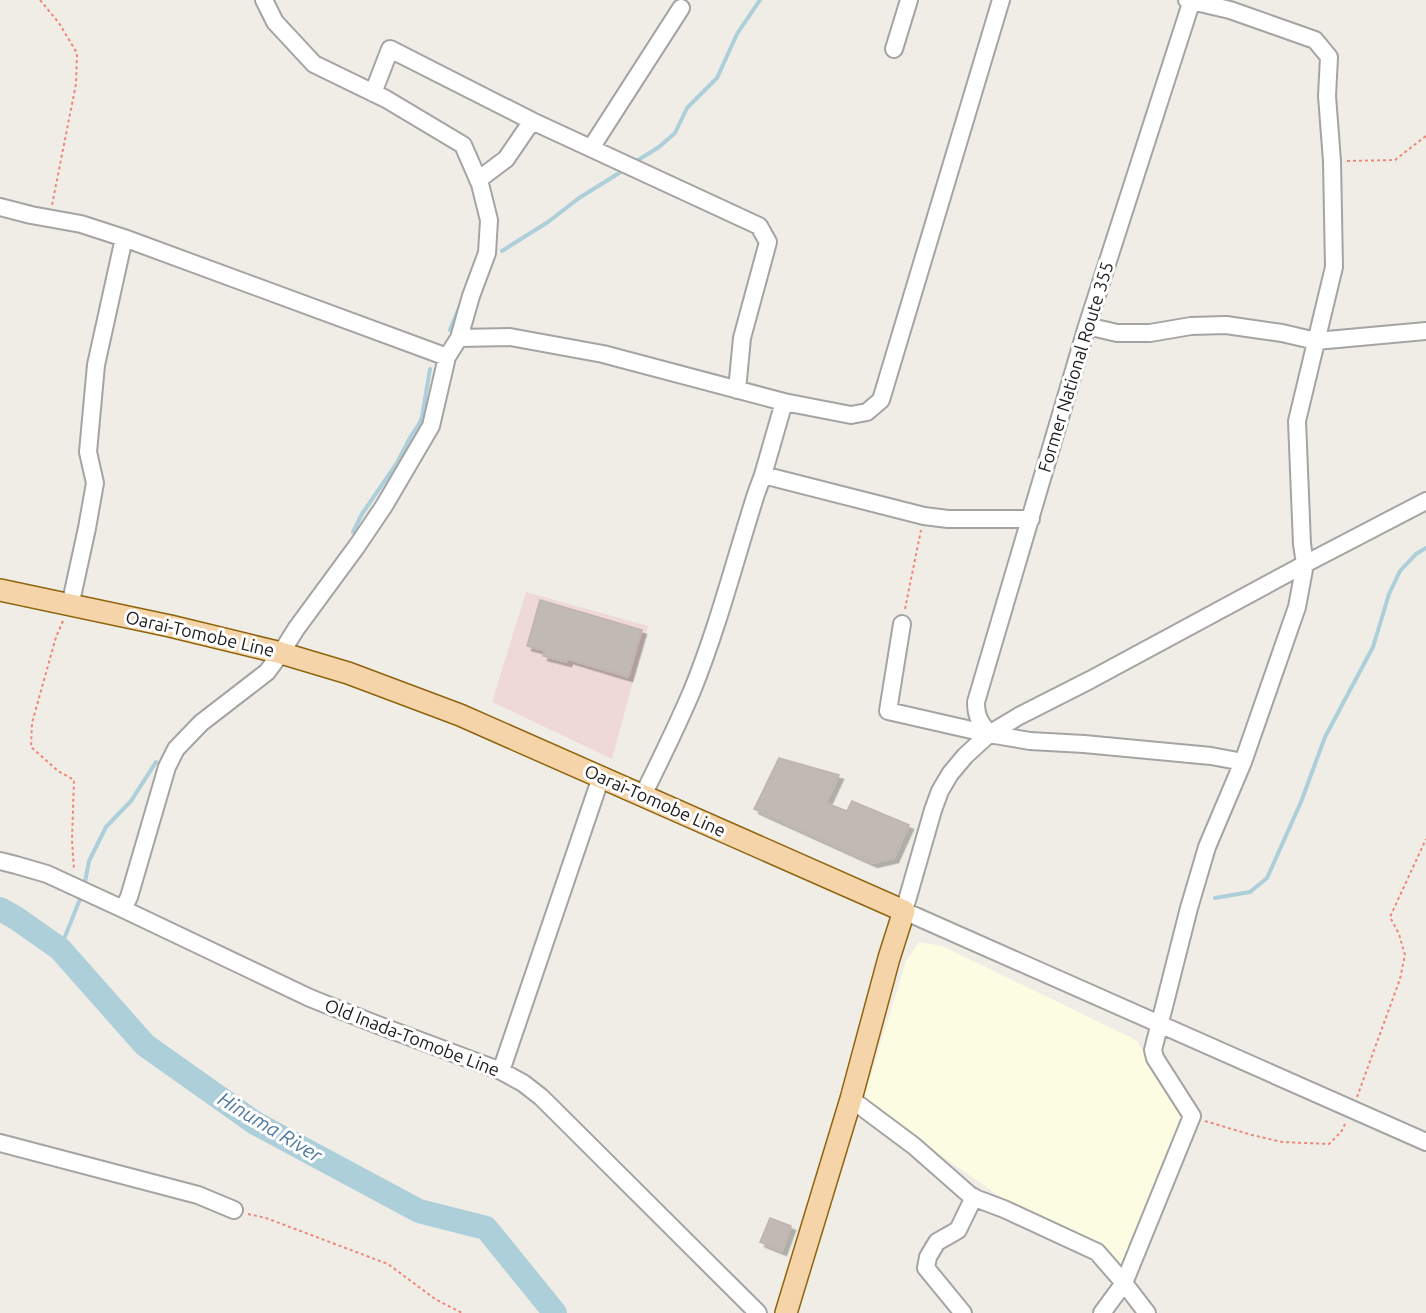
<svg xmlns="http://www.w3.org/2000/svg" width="1426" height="1313" font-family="Ubuntu,sans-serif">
	<defs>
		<filter id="shadow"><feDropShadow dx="4.5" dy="4.5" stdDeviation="0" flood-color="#0004"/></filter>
	</defs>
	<rect width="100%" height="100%" fill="#f0ede7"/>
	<path fill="#efd9d8" d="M526,592L648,626L612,759L492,702Z"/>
	<path fill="#fcfce3" d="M919,942L942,946L1136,1040L1189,1124L1124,1283L863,1101L906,961Z"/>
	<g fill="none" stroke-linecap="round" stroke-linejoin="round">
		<path stroke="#accfd9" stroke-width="4" d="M635,162L659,147L675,133L687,108L717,78L737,34L760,0
			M502,251L548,222L579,198L624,170
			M450,330L461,303
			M353,532L362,514L397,463L411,436L418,426L422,417L430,369
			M84,887L89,861L106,827L131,801L156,762
			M1215,898L1250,892L1267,878L1301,802L1325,737L1373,647L1389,594L1400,571L1416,554L1426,548
			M60,949L82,894"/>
		<path stroke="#accfd9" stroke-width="24" d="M0,909L16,918L60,949L145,1045L255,1123L419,1211L486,1228L555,1313"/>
	</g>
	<path fill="#c0b9b4" stroke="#c0b4ab" stroke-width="1.5" filter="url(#shadow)" d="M540,600L642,630L628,677L568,659L567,662L543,656L545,651L527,646Z
		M779,758L839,775L826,803L847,811L852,801L909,825L894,858L873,863L754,809Z
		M770,1218L791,1226L782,1251L760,1242Z"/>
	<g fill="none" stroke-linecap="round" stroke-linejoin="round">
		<defs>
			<path id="minor" d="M264,0L275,22L314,64L386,99L463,145L480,184L489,220L487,253L471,296L459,338
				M894,49L909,0
				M373,93L390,49L532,121
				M591,148L681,8
				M478,180L506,159L532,121L759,226L768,242L742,338L737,390
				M0,207L31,215L81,224L124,238L447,357L431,426L384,506L357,546L296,629L281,653L267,672L201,723L176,749L167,767L129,897L123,909
				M1087,326L1117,333H1150L1191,326L1226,325L1282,333L1316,341L1426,331
				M447,357L459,338L510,337L603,354L784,402L851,415L867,412L881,400L1001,0
				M763,475L924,516L948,519H1031
				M1426,501L1305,564L1090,680L1019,716L989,734L965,756L950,774L940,791L933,810L904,911L1426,1142
				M70,606L87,528L95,483L88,452L96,365L124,238
				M902,624L888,711L989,734L1030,741L1084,744L1211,756L1243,762
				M989,734C980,722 976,717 976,702L1087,326L1192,0
				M643,795C660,761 677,726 692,691C718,627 735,560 756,494L763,475L784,402
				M0,861L16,865L47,874L123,909L310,998L378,1025L501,1071L523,1083L541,1097L758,1313
				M501,1071L601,777
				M851,1099L914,1146L972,1197L1004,1209L1097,1252L1124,1283L1147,1313
				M0,1143L198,1195L234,1210
				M963,1313L926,1268L928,1257L937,1242L958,1230L974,1197
				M1102,1313L1124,1283L1192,1116L1155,1058L1153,1050L1189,908L1207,847L1243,762L1297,607L1305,564L1302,544L1297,421L1334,267L1332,161L1327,96L1329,57L1315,40L1230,10L1187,0"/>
			<path id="major" d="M0,590L170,626L281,653L348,673L460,715L904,911L889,958L851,1099L786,1313"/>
		</defs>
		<use href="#minor" stroke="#a4a4a4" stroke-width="20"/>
		<use href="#major" stroke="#8e640d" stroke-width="24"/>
		<path stroke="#ee877a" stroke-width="2" stroke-dasharray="3 3" stroke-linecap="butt" d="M40,0L59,23L77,53L76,84L52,205
			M1347,161L1395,160L1426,136
			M905,609L921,530
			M63,621L56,637L32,723L31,747L58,771L74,780L72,840L74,870
			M1357,1097L1400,979L1405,955L1399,934L1390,917L1426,839
			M1205,1121L1252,1135L1282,1142L1329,1144L1341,1132L1345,1124
			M248,1214L266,1218L388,1264L435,1299L462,1313"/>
		<use href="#minor" stroke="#fff" stroke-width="16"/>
		<use href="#major" stroke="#f4d4a8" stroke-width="21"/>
	</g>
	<g text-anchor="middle" stroke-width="6" stroke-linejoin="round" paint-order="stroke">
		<g font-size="18" fill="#202020" stroke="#fff">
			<text transform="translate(1076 367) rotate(-73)" y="6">Former National Route 355</text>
			<text transform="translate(200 634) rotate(13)" y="6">Oarai-Tomobe Line</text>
			<text transform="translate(655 801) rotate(24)" y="6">Oarai-Tomobe Line</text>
			<text transform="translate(412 1038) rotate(21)" y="6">Old Inada-Tomobe Line</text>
		</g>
		<g font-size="20" font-style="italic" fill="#5178a0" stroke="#fff">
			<text transform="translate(270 1127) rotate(31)" y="7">Hinuma River</text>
		</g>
	</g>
</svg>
